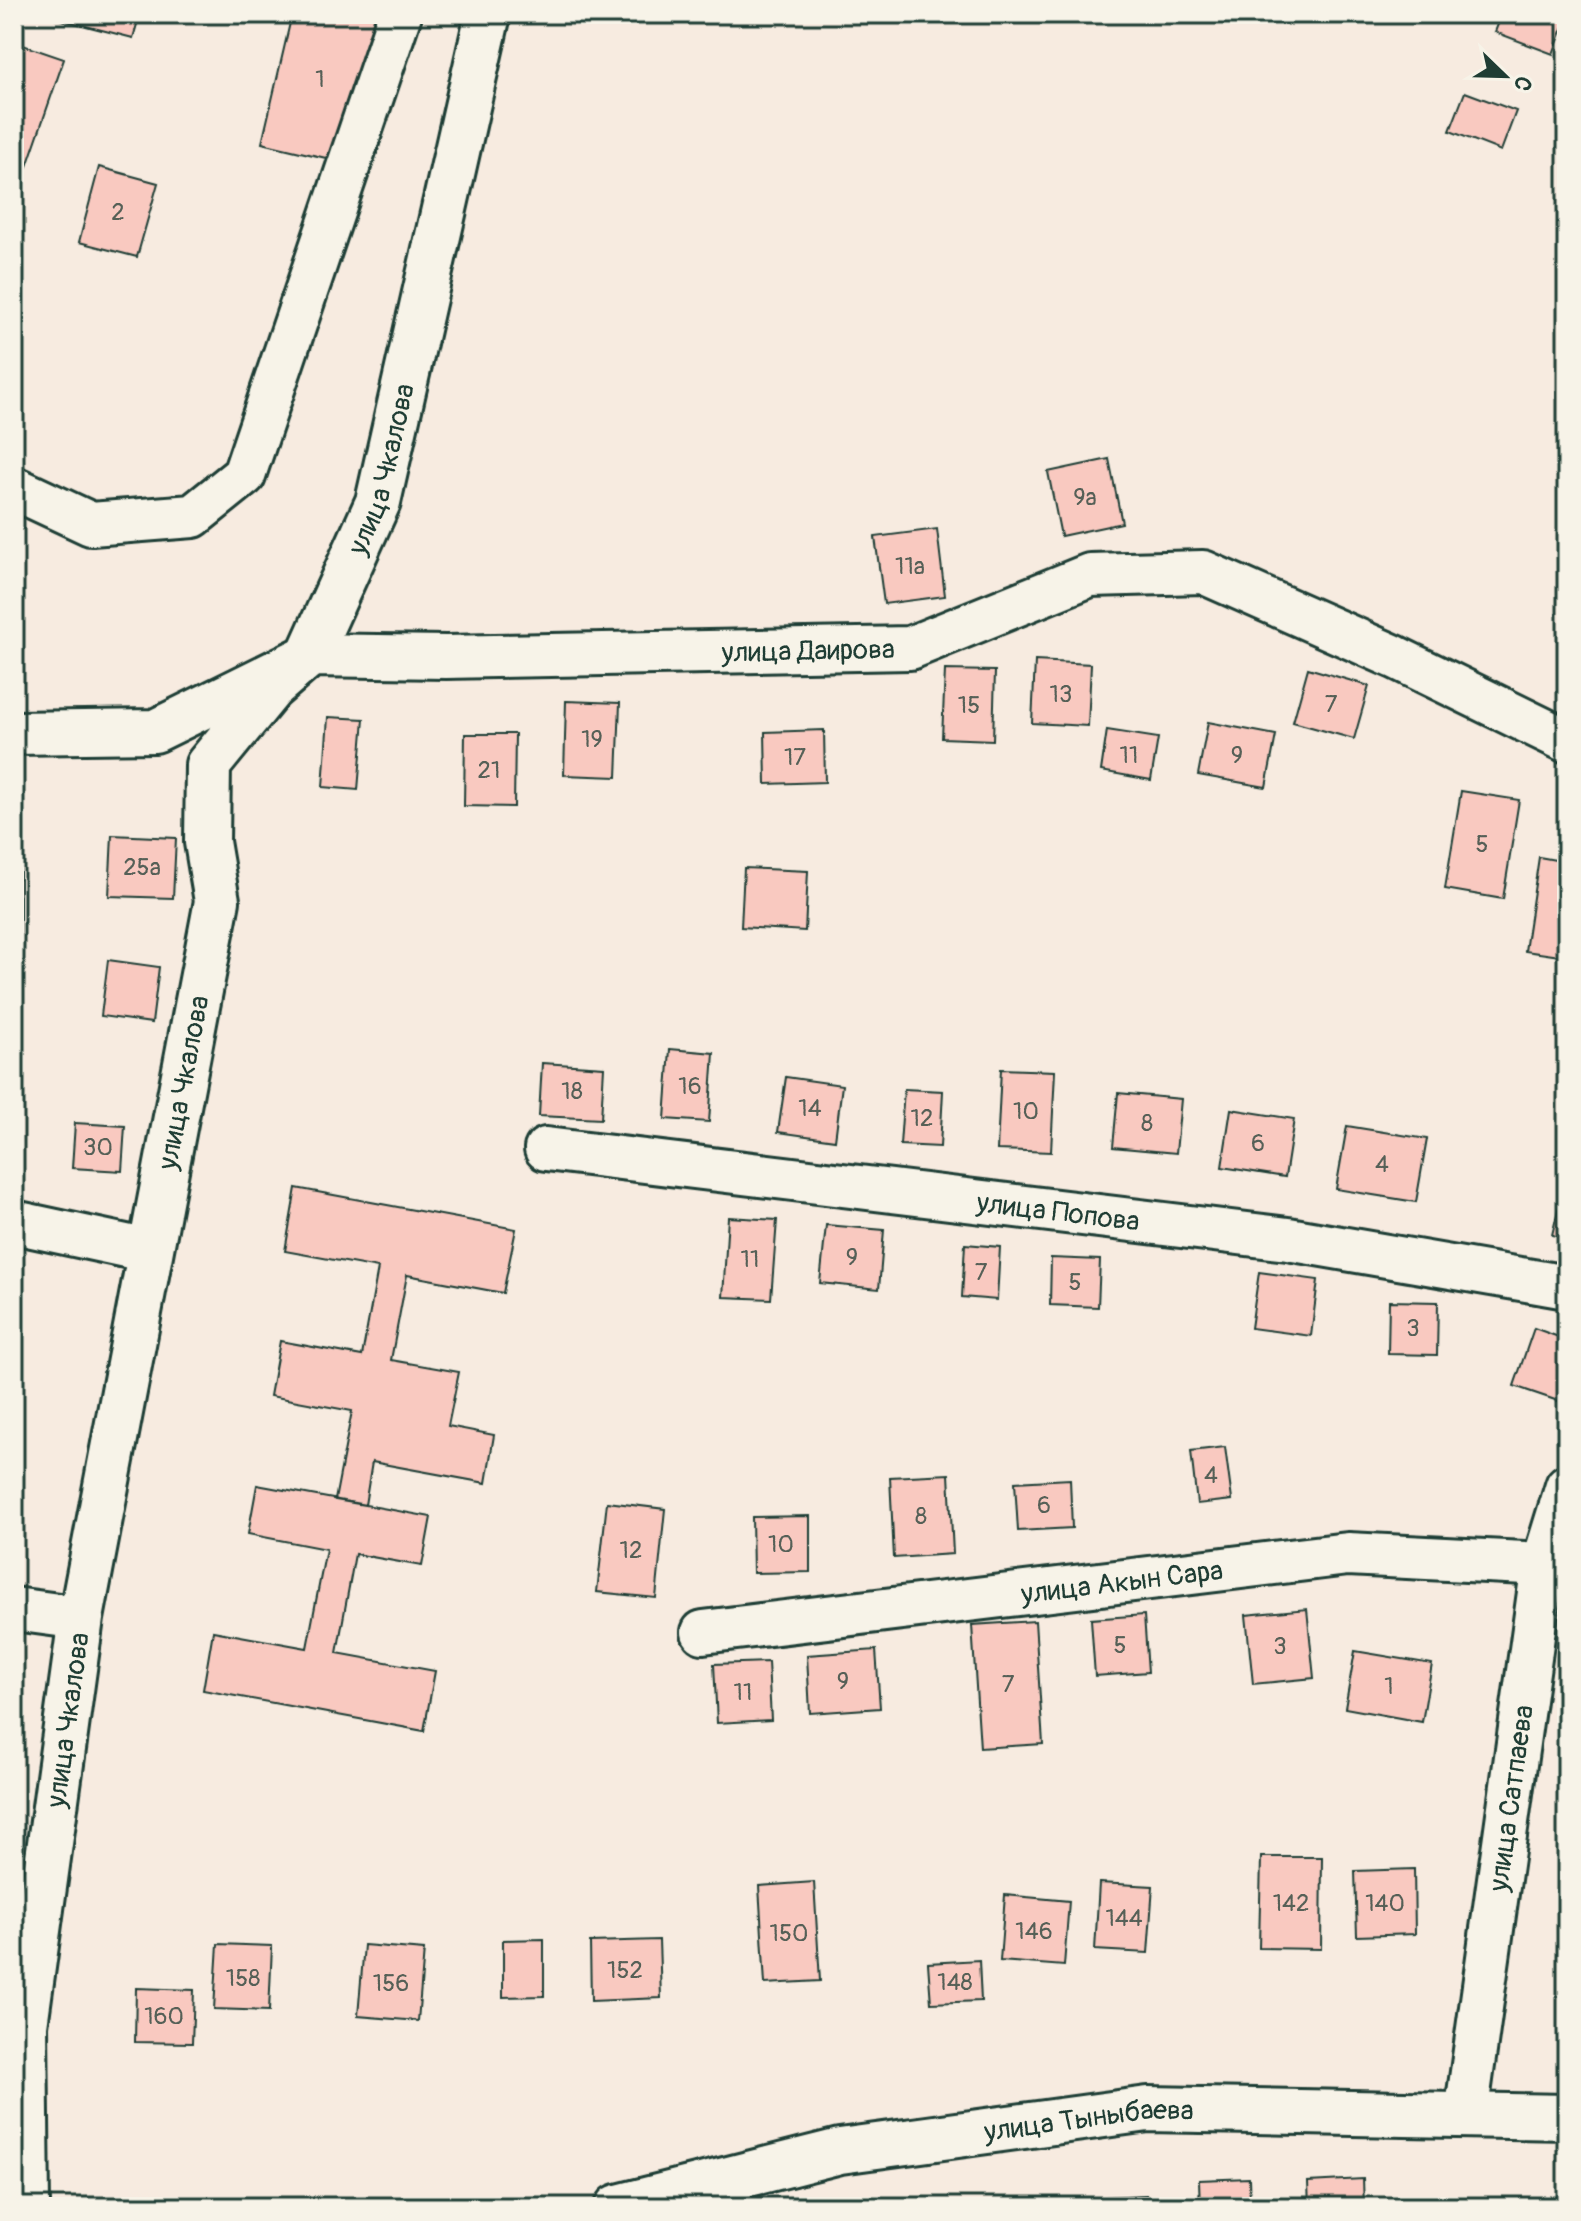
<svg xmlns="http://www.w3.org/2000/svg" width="1581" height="2221" font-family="Pangolin,sans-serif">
	<rect width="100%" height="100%" fill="#f7ebe0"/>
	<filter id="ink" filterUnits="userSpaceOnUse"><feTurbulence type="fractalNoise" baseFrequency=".0125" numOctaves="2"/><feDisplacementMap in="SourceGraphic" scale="16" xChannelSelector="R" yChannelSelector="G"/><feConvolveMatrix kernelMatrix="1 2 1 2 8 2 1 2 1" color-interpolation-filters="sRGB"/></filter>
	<g filter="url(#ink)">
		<path fill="#f9c9c0" stroke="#1f3d34" stroke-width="2" d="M39,14H140L133,38Z
			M292,14H378L343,162L262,143Z
			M1502,14H1567V18L1553,54L1495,32Z
			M14,42L64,59L14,204Z
			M1465,92L1516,111L1501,151L1450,131Z
			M99,167L158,183L137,257L79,242Z
			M1109,459L1122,523L1061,536L1048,472Z
			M937,529L945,596L884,604L875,537Z
			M1035,661L1091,664L1088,726L1032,723Z
			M1308,668L1369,686L1354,739L1293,722Z
			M945,670L995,671L993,740L942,738Z
			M566,701L620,703L617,777L564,775Z
			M328,717L364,719L358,790L323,787Z
			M1208,722L1276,735L1266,787L1198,775Z
			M824,730L825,782L766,784L765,732Z
			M1107,730L1158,738L1151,780L1101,771Z
			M465,734H515L514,807L464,806Z
			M1461,791L1519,800L1503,899L1445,889Z
			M112,835L176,838L173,898L109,896Z
			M1539,857L1567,862V957L1525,951Z
			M744,868L808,871L805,931L741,927Z
			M14,869H20V933H14Z
			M108,960L159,967L152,1023L101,1016Z
			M670,1049L714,1053L709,1122L665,1119Z
			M542,1063L604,1067L601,1119L539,1116Z
			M1001,1069L1055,1071L1051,1152L997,1150Z
			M786,1077L842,1085L835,1140L778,1132Z
			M904,1089L943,1091L940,1147L900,1145Z
			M1118,1093L1181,1099L1176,1153L1113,1147Z
			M1231,1109L1294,1119L1285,1177L1222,1167Z
			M75,1123L125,1126L122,1171L72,1168Z
			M1347,1126L1427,1139L1416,1202L1336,1189Z
			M1564,1185H1567V1239L1552,1235Z
			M296,1188L516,1229L503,1293L407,1275L391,1360L459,1372L448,1426L494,1435L486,1483L372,1462L365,1505L335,1500L352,1411L270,1396L280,1341L362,1356L378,1268L285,1251Z
			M728,1217L777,1220L771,1299L723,1297Z
			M826,1225L884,1230L879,1289L820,1283Z
			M965,1244L1000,1247L997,1300L962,1297Z
			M1051,1258L1100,1260L1098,1307L1050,1305Z
			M1259,1272L1318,1280L1311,1336L1251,1328Z
			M1389,1301L1438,1302L1437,1355L1388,1354Z
			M1534,1328L1567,1340V1404L1514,1386Z
			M1225,1447L1232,1500L1197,1504L1191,1451Z
			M949,1474L953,1554L894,1558L890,1477Z
			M1070,1479L1072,1528L1018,1531L1015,1482Z
			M257,1485L431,1517L422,1566L355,1554L337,1653L435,1671L424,1731L203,1690L213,1631L307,1648L326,1549L248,1534Z
			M607,1502L665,1509L656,1598L597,1592Z
			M810,1516V1572L753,1573L752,1517Z
			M1307,1609L1314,1678L1253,1684L1246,1615Z
			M1144,1615L1148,1672L1095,1676L1091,1619Z
			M1035,1621L1043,1744L980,1748L972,1625Z
			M876,1650L880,1708L810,1713L807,1655Z
			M1355,1651L1432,1664L1422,1722L1345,1708Z
			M768,1662L771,1720L717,1723L714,1664Z
			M1261,1857H1322L1321,1949L1259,1948Z
			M1414,1869L1415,1934L1357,1936L1355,1871Z
			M814,1882L820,1981L765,1984L759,1886Z
			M1099,1883L1153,1886L1148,1953L1095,1950Z
			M1005,1895L1069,1901L1064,1966L1000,1961Z
			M544,1939V1996L503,1997V1940Z
			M659,1940L661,1998L591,2001L590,1942Z
			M218,1944L272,1946L269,2011L214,2009Z
			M364,1945L424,1950L418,2021L358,2016Z
			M979,1960L981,2001L931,2003L928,1963Z
			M136,1988L194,1990L192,2043L135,2042Z
			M1249,2178L1250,2207H1200L1199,2180Z
			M1363,2179L1364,2207H1309L1308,2182Z
			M1146,2195V2207H1105V2197Z
			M1549,2201H1567V2207H1549Z"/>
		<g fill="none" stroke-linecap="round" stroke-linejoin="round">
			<defs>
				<g id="street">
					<path d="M14,488L91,524L193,516L244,475L400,14"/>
					<path id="s1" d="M14,733L155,731L309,655L446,657L910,648L1090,575L1203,572L1395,657L1567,741"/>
					<path id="s2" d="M546,1149L1288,1239L1567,1287"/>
					<path d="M14,1222L149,1251"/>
					<path d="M14,1609L81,1618"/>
					<path id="s3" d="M703,1632L1348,1554L1543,1564"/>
					<path id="s4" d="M1466,2115L1543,1564L1567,1486"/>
				</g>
				<g id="secondary">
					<path id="s5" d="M27,2207L25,2025L81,1618L217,901L207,842L208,765L271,688L309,655L378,502L488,14"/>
					<path id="s6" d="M618,2207L840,2151L1148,2109L1567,2117"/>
				</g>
			</defs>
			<use href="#street" stroke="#1f3d34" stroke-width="48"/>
			<use href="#secondary" stroke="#1f3d34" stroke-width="50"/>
			<use href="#street" stroke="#f7f3e8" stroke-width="42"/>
			<use href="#secondary" stroke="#f7f3e8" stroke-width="44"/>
		</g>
	</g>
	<g text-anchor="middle" stroke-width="6" stroke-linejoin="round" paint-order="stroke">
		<g font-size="24" fill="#566057">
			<text x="320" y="87">1</text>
			<text x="118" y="220">2</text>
			<text x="1085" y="505">9а</text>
			<text x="910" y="574">11а</text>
			<text x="1061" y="702">13</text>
			<text x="1331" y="712">7</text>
			<text x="969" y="713">15</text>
			<text x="592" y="747">19</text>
			<text x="1129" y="763">11</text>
			<text x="1237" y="763">9</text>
			<text x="795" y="765">17</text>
			<text x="489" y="778">21</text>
			<text x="1482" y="852">5</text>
			<text x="142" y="875">25а</text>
			<text x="690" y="1094">16</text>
			<text x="572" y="1099">18</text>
			<text x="810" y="1116">14</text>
			<text x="1026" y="1119">10</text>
			<text x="922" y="1126">12</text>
			<text x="1147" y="1131">8</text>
			<text x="1258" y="1151">6</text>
			<text x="98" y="1155">30</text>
			<text x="1382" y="1172">4</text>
			<text x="852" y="1265">9</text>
			<text x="750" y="1267">11</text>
			<text x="981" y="1280">7</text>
			<text x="1075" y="1290">5</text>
			<text x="1413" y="1336">3</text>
			<text x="1211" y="1483">4</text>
			<text x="1044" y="1513">6</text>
			<text x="921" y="1524">8</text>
			<text x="781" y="1552">10</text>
			<text x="631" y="1558">12</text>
			<text x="1120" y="1653">5</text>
			<text x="1280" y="1654">3</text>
			<text x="843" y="1689">9</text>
			<text x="1008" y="1692">7</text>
			<text x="1389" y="1694">1</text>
			<text x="743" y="1700">11</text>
			<text x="1291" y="1911">142</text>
			<text x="1385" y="1911">140</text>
			<text x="1124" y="1926">144</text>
			<text x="1034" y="1939">146</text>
			<text x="789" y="1941">150</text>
			<text x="625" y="1978">152</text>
			<text x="243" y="1986">158</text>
			<text x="955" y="1990">148</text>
			<text x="391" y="1991">156</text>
			<text x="164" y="2024">160</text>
		</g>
		<g font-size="28" fill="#1f3d34" stroke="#f7f3e8">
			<text dy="10" stroke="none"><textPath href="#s5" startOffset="1810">улица Чкалова</textPath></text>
			<text dy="10" stroke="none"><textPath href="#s1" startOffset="812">улица Даирова</textPath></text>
			<text dy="10" stroke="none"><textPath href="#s5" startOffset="1138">улица Чкалова</textPath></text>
			<text dy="10" stroke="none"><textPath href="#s2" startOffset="516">улица Попова</textPath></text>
			<text dy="10" stroke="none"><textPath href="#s3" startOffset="422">улица Акын Сара</textPath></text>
			<text dy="10" stroke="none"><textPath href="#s5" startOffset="490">улица Чкалова</textPath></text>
			<text dy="10" stroke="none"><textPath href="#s4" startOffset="320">улица Сатпаева</textPath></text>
			<text dy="10" stroke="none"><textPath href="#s6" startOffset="480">улица Тыныбаева</textPath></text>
		</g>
	</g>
	<rect width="1581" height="2221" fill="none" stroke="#f7f3e8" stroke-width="48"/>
	<rect x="24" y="24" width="1533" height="2173" fill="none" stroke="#1f3d34" stroke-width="3" filter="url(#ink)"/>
	<g transform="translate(1505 76) rotate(113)" stroke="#f7f3e8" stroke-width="6" paint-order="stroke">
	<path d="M0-6L14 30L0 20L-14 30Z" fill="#1f3d34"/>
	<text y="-12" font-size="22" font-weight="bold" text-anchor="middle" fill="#1f3d34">С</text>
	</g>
</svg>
